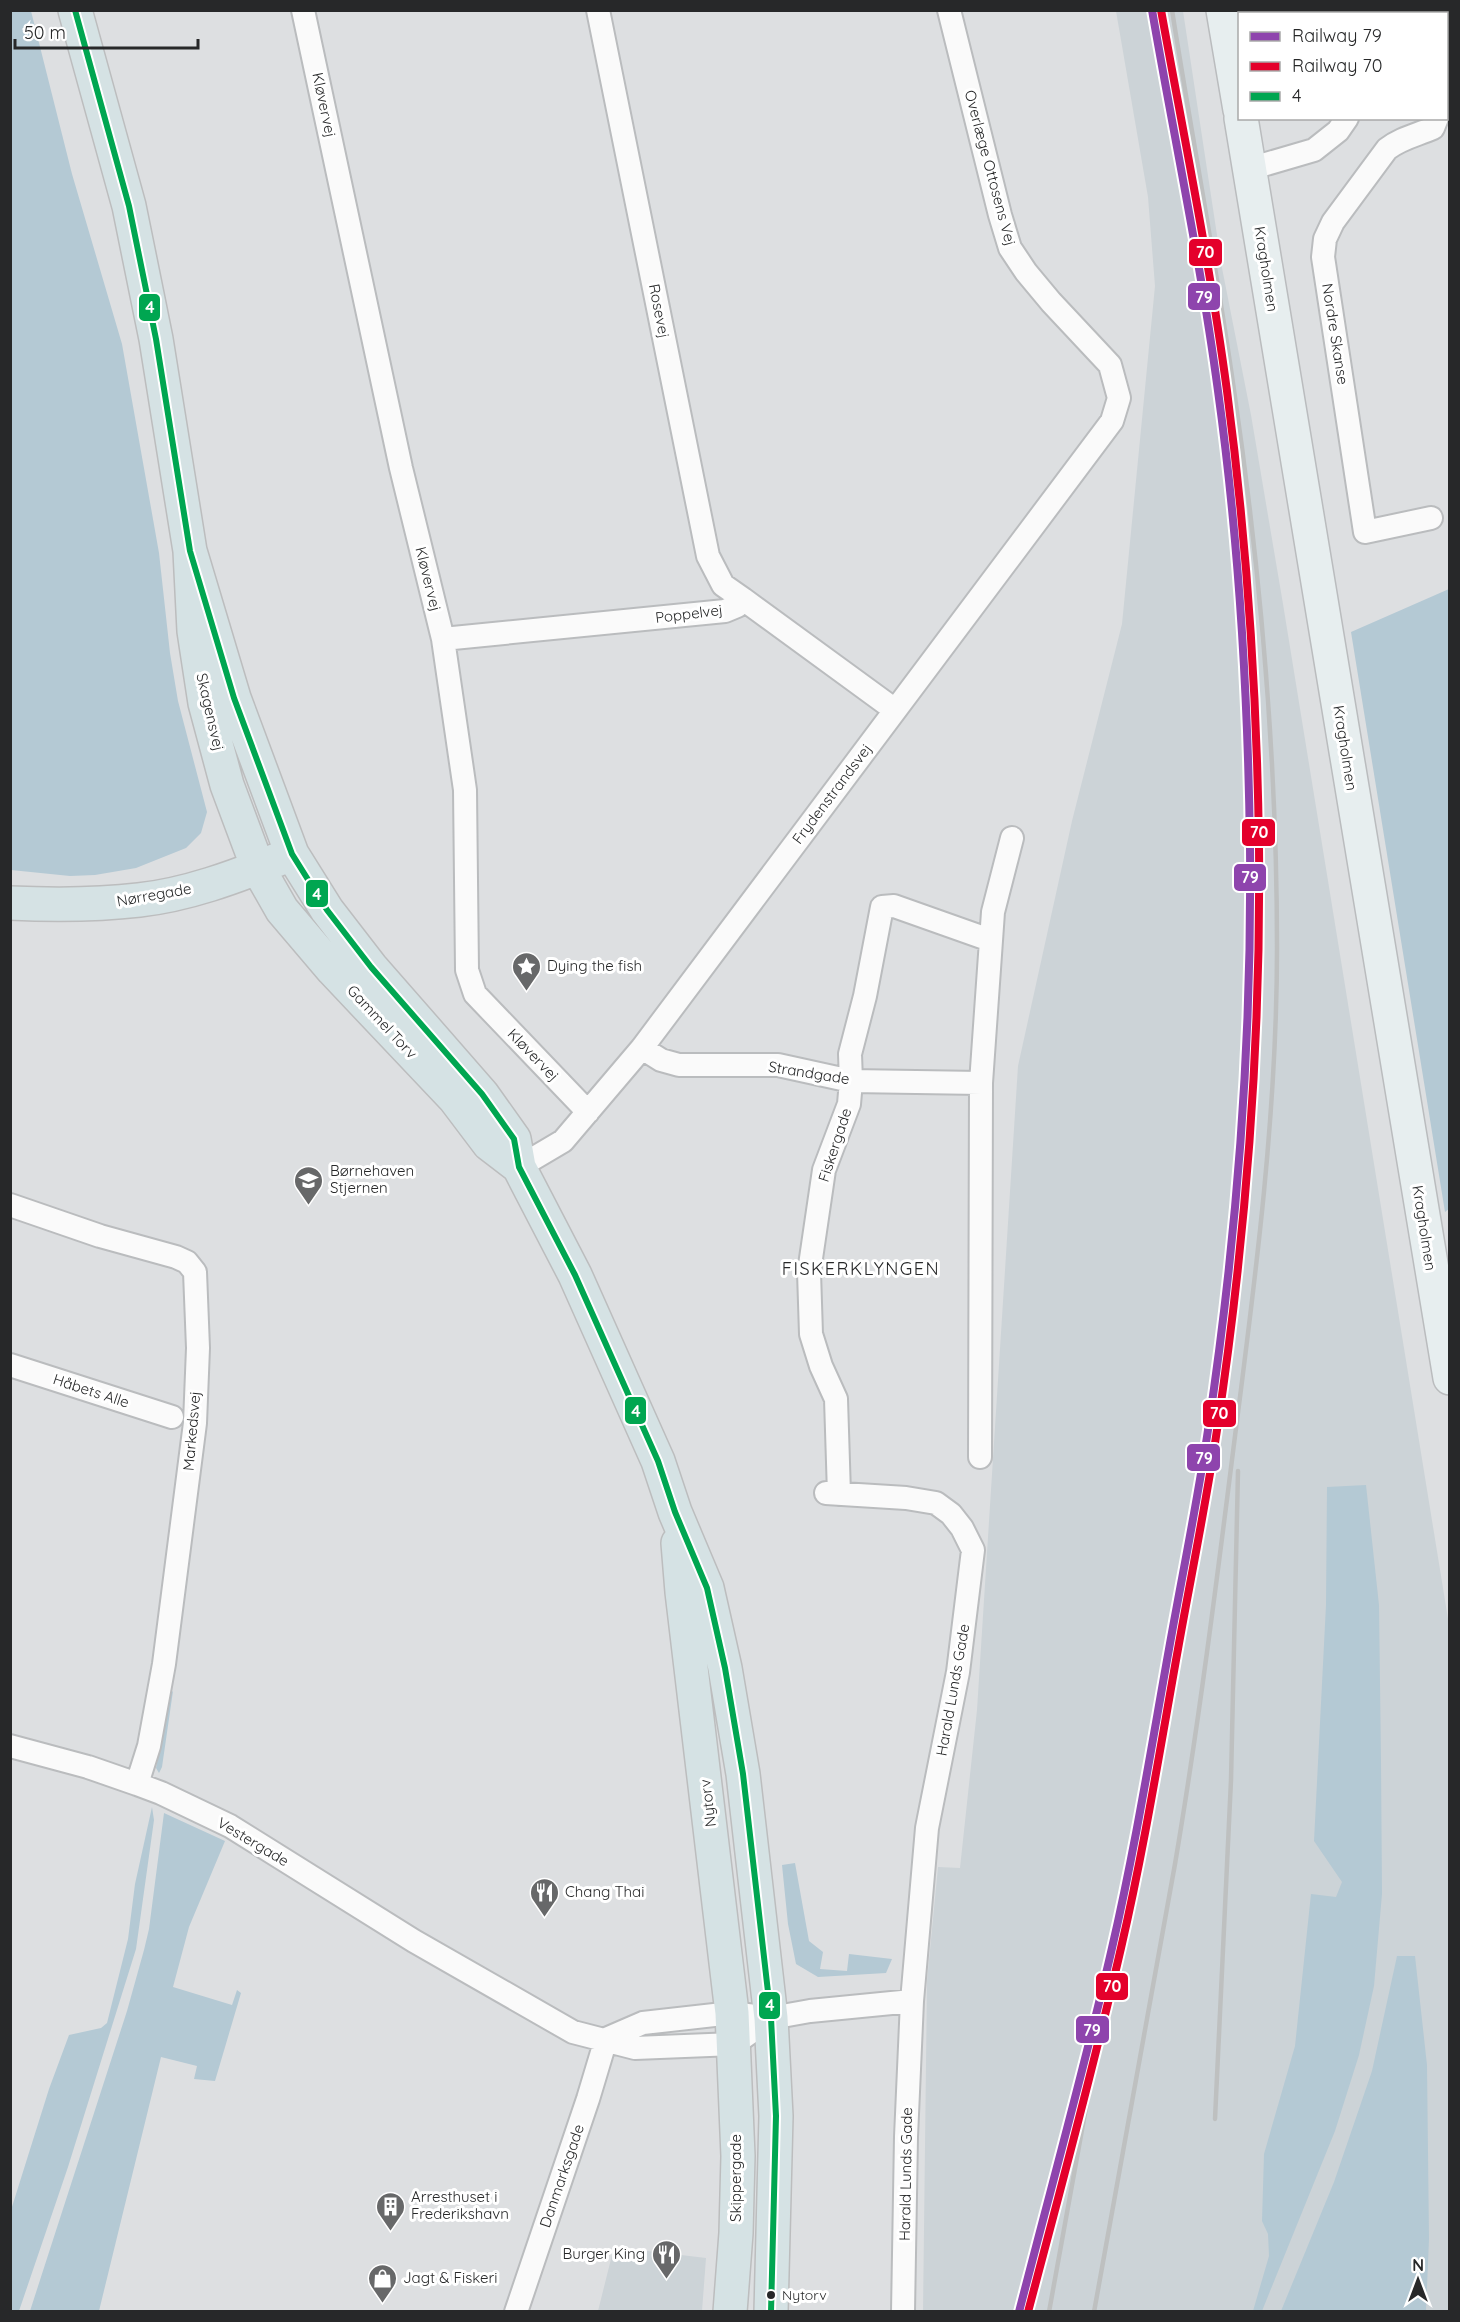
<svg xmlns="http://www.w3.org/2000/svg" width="1460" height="2322" font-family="Quicksand,sans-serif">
	<rect width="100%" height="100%" fill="#dddfe1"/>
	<path fill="#ccd3d7" d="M1116,11H1183L1222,268L1251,415L1283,604L1449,1625V2311L923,2312L927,1981L938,1867L960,1868L977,1710L1018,1066L1072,821L1122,624L1155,286L1148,197Z
		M614,2247L706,2258L702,2311H598Z"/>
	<path fill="#b4c9d4" d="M10,11H31L72,174L122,344L159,553L170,653L178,701L207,812L201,833L186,848L136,868L95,875L70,876L11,870Z
		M1445,11H1450L1448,94L1446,93V14L1443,13Z
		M1449,589L1450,1208L1445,1212L1351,632Z
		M1366,1485L1379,1605L1381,1761L1382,1894L1374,1986L1359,2055L1335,2131L1262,2311H1253L1269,2256L1268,2234L1262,2221L1264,2154L1295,2046L1311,1894L1336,1897L1342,1882L1314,1841L1326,1605L1327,1487Z
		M173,1691L162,1767L159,1773L156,1768L170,1694Z
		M152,1807L154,1820L136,1949L68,2167L19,2311H11V2210L49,2089L69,2035L101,2028L107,2023L128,1939L135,1884Z
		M164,1813L225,1841L189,1927L173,1987L232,2005L237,1990L241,1993L215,2081L194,2079L197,2066L161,2057L99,2311H30L127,2011L144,1950L149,1929Z
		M795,1863L809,1941L823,1952L820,1969L847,1971L849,1954L892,1959L886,1973L818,1977L796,1964L788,1924L782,1865Z
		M1397,1956H1415L1427,2065L1429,2239L1426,2311H1281L1334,2182L1372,2071Z"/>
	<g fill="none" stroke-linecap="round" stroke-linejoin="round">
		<defs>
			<path id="street" d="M303,10L401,468L443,639L465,790L467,970L475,994L588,1112
				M598,10L708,556L723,585L743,599
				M1427,14L1429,10
				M1249,169L1314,150L1338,131L1347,118
				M1431,518L1365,532L1323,257L1325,239L1333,222L1387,149C1401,138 1417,135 1433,128L1437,118
				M443,639L725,611L737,606L743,599L895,710
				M642,1048L661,1060L679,1065H778L851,1081L981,1083
				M519,1167L563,1141L642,1048L1112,421L1119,398L1110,365L1051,302L1026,272L1010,248L1000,215L949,10
				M10,1205L100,1236L176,1257L187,1262L195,1272L198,1348L195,1423L164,1664L149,1746L137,1784
				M10,1365L172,1417
				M980,1457L981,1083L993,912L1012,838
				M826,1493L906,1498L936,1503L951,1514L962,1528L973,1550L958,1672L927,1828L912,2001L906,2137L903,2312
				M839,1494L836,1399L821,1366L811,1334L809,1272L824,1170L849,1104L851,1081L850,1054L865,996L882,907L894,906L990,940
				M10,1746L88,1767L137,1784L161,1793L230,1826L414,1941L573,2032L635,2048L734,2044L771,2018
				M606,2039L643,2023L732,2013L771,2018L810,2011L912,2001
				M516,2312L588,2099L606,2039"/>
			<path id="secondary" d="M1223,10L1240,110
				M1241,118L1450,1378"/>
			<path id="primary" d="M75,10L129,206L156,339L190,551L194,631L205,703L227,785L258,868L282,910L333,970L455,1099L489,1144L519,1167
				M190,551L234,698L292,854L327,910L371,967L482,1094L514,1139L519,1167L575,1275L658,1461L675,1512L707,1588L725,1668L743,1774L771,2018L776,2116L771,2312
				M10,903C54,905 96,905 139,900C186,895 235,877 279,859
				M678,1543L682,1592L732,2013L738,2156L736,2233L730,2312"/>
		</defs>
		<use href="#street" stroke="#babcbe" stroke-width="26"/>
		<use href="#secondary" stroke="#babcbe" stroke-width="36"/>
		<use href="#primary" stroke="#bcbdbe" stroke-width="36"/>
		<use href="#street" stroke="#fafafa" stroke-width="22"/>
		<use href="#secondary" stroke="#e7eeef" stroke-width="33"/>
		<use href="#primary" stroke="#d5e2e4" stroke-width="33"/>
		<path stroke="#bec0c0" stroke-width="4.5" d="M1215,2119L1231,1780L1238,1471
			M1049,2312L1132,1854
			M1094,2312C1120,2162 1149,2013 1175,1864C1199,1722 1217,1579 1235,1436C1256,1274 1277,1112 1277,948C1277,762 1261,575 1234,390C1216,263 1192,137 1172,10"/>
		<defs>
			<path id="bus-1" d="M75,10L129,206L156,339L190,551L234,698L292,854L327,910L371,967L482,1094L514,1139L519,1167L575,1275L658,1461L675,1512L707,1588L725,1668L743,1774L771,2018L776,2116L771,2312"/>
		</defs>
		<use href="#bus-1" stroke="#fff" stroke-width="10"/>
		<use href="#bus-1" stroke="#00a651" stroke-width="6"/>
		<defs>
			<path id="rail-1" d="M1019,2312C1050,2191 1084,2070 1112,1948C1135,1849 1151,1749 1169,1649C1182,1576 1197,1504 1208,1430C1237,1237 1252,1042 1250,847C1248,695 1239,542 1218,391C1201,264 1174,137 1152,10"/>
			<path id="rail-2" d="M1028,2312C1060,2191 1093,2070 1121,1948C1144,1849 1160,1749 1178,1649C1191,1576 1206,1504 1217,1430C1246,1237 1261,1042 1259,847C1257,695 1247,542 1227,391C1210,264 1184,137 1161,10"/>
		</defs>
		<use href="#rail-1" stroke="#fff" stroke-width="12"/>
		<use href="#rail-2" stroke="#fff" stroke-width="12"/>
		<use href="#rail-1" stroke="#8e44ad" stroke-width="8"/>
		<use href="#rail-2" stroke="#e4002b" stroke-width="8"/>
	</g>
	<defs>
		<symbol id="sight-pin" viewBox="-11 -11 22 30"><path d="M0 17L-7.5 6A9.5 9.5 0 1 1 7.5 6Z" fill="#676869" stroke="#fff"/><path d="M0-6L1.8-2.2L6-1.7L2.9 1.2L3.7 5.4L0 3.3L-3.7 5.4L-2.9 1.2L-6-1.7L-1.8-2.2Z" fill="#fff"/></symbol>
		<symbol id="school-pin" viewBox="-11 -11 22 30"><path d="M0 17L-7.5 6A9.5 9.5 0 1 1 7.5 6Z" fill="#676869" stroke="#fff"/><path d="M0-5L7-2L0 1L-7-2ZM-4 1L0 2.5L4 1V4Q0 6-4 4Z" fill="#fff"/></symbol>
		<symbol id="restaurant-pin" viewBox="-11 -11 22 30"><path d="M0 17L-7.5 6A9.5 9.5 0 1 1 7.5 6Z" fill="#676869" stroke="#fff"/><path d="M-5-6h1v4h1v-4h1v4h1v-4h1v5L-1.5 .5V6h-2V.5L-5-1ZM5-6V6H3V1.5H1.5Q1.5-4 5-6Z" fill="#fff"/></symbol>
		<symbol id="building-pin" viewBox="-11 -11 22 30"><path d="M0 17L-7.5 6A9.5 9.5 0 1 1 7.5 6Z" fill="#676869" stroke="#fff"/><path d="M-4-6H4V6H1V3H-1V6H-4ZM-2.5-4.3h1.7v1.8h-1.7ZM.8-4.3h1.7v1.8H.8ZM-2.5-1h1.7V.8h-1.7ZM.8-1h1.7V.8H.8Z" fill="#fff"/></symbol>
		<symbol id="shop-pin" viewBox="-11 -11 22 30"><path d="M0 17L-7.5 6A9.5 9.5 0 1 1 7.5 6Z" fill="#676869" stroke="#fff"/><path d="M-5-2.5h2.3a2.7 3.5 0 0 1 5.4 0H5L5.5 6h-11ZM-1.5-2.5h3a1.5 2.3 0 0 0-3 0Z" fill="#fff"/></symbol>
	</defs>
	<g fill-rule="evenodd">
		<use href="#sight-pin" x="510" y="950" width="33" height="45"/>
		<use href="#school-pin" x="292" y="1164" width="33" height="45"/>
		<use href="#restaurant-pin" x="528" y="1876" width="33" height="45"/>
		<use href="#building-pin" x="374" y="2190" width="33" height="45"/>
		<use href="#restaurant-pin" x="650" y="2238" width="33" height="45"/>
		<use href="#shop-pin" x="366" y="2262" width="33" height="45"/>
	</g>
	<circle fill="#272829" stroke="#fff" stroke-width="2" cx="771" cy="2295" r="5"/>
	<g text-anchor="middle" stroke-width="6" stroke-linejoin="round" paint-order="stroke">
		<g font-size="14" fill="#272829" stroke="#fff" text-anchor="start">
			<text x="782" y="2300">Nytorv</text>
		</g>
		<g font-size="15" fill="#272829" stroke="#fff">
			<text transform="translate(324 105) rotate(78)" y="5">Kløvervej</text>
			<text transform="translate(990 168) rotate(75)" y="5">Overlæge Ottosens Vej</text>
			<text transform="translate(1266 269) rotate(81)" y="5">Kragholmen</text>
			<text transform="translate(659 311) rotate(79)" y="5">Rosevej</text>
			<text transform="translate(1335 334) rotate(81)" y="5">Nordre Skanse</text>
			<text transform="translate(428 579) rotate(76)" y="5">Kløvervej</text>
			<text transform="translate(689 614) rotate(-7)" y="5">Poppelvej</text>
			<text transform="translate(210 712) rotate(77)" y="5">Skagensvej</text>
			<text transform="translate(1345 748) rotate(81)" y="5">Kragholmen</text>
			<text transform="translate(832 794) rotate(-53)" y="5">Frydenstrandsvej</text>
			<text transform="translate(154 895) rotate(-10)" y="5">Nørregade</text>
			<text transform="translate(382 1022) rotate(47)" y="5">Gammel Torv</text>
			<text transform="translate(533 1055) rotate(46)" y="5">Kløvervej</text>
			<text transform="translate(809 1073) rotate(9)" y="5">Strandgade</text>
			<text transform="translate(835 1145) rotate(-72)" y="5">Fiskergade</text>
			<text transform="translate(1424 1228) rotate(81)" y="5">Kragholmen</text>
			<text transform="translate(91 1391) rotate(18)" y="5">Håbets Alle</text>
			<text transform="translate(192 1431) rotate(-85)" y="5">Markedsvej</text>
			<text transform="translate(953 1690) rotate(-80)" y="5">Harald Lunds Gade</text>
			<text transform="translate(708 1803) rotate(-97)" y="5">Nytorv</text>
			<text transform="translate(253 1842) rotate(31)" y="5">Vestergade</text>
			<text transform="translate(906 2174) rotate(-89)" y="5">Harald Lunds Gade</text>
			<text transform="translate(562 2176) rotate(-71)" y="5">Danmarksgade</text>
			<text transform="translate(736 2178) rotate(-90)" y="5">Skippergade</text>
		</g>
		<g font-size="15" fill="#272829" stroke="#fff" text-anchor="start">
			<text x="547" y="971">Dying the fish</text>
			<text x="330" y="1176">Børnehaven<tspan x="330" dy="17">Stjernen</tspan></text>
			<text x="565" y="1897">Chang Thai</text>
			<text x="411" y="2202">Arresthuset i<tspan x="411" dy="17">Frederikshavn</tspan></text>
			<text x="645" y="2259" text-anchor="end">Burger King</text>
			<text x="403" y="2283">Jagt &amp; Fiskeri</text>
		</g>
		<g font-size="18" letter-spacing="1.5" fill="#272829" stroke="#fff">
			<text x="861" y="1275">FISKERKLYNGEN</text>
		</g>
	</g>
	<g stroke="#fff" stroke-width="2">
		<rect x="1188" y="238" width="35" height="29" rx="6" fill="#e4002b"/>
		<rect x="1187" y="282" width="34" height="29" rx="6" fill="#8e44ad"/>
		<rect x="138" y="293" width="23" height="29" rx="6" fill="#00a651"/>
		<rect x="1241" y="818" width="35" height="29" rx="6" fill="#e4002b"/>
		<rect x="1233" y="863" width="34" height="29" rx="6" fill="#8e44ad"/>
		<rect x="305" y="879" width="24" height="29" rx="6" fill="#00a651"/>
		<rect x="624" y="1396" width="23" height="29" rx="6" fill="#00a651"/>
		<rect x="1202" y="1399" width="35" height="29" rx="6" fill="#e4002b"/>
		<rect x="1186" y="1443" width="35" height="29" rx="6" fill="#8e44ad"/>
		<rect x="1095" y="1972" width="34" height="29" rx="6" fill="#e4002b"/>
		<rect x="758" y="1991" width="23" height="29" rx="6" fill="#00a651"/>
		<rect x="1075" y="2015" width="35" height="29" rx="6" fill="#8e44ad"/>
	</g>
	<g font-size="16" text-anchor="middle" font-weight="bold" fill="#fff">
		<text x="1205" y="258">70</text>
		<text x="1204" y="303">79</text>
		<text x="150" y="313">4</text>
		<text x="1259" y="838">70</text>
		<text x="1250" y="883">79</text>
		<text x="317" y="900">4</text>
		<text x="636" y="1417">4</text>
		<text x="1219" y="1419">70</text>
		<text x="1204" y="1464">79</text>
		<text x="1112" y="1992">70</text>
		<text x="770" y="2011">4</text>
		<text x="1092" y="2036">79</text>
	</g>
	<rect width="1460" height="2322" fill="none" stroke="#272829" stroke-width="24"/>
	<rect x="1238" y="12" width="210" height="108" fill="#ffffff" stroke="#a9a9a9" stroke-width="1.5"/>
	<rect x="1250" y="32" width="30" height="9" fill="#8e44ad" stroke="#a9a9a9" stroke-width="1.5"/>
	<text x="1292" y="42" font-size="18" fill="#272829">Railway 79</text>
	<rect x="1250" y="62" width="30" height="9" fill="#e4002b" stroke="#a9a9a9" stroke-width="1.5"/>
	<text x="1292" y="72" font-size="18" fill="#272829">Railway 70</text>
	<rect x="1250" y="92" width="30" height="9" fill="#00a651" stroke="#a9a9a9" stroke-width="1.5"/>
	<text x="1292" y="102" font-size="18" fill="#272829">4</text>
	<g transform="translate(1418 2280)" stroke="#ffffff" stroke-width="4.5" paint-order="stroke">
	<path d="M0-4.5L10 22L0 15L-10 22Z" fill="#272829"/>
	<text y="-9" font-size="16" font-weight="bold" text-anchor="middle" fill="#272829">N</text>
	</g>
	<path d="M15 39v9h183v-9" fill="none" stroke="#272829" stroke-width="3"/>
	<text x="24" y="39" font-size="18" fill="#272829" stroke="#ffffff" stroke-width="4.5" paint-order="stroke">50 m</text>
</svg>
